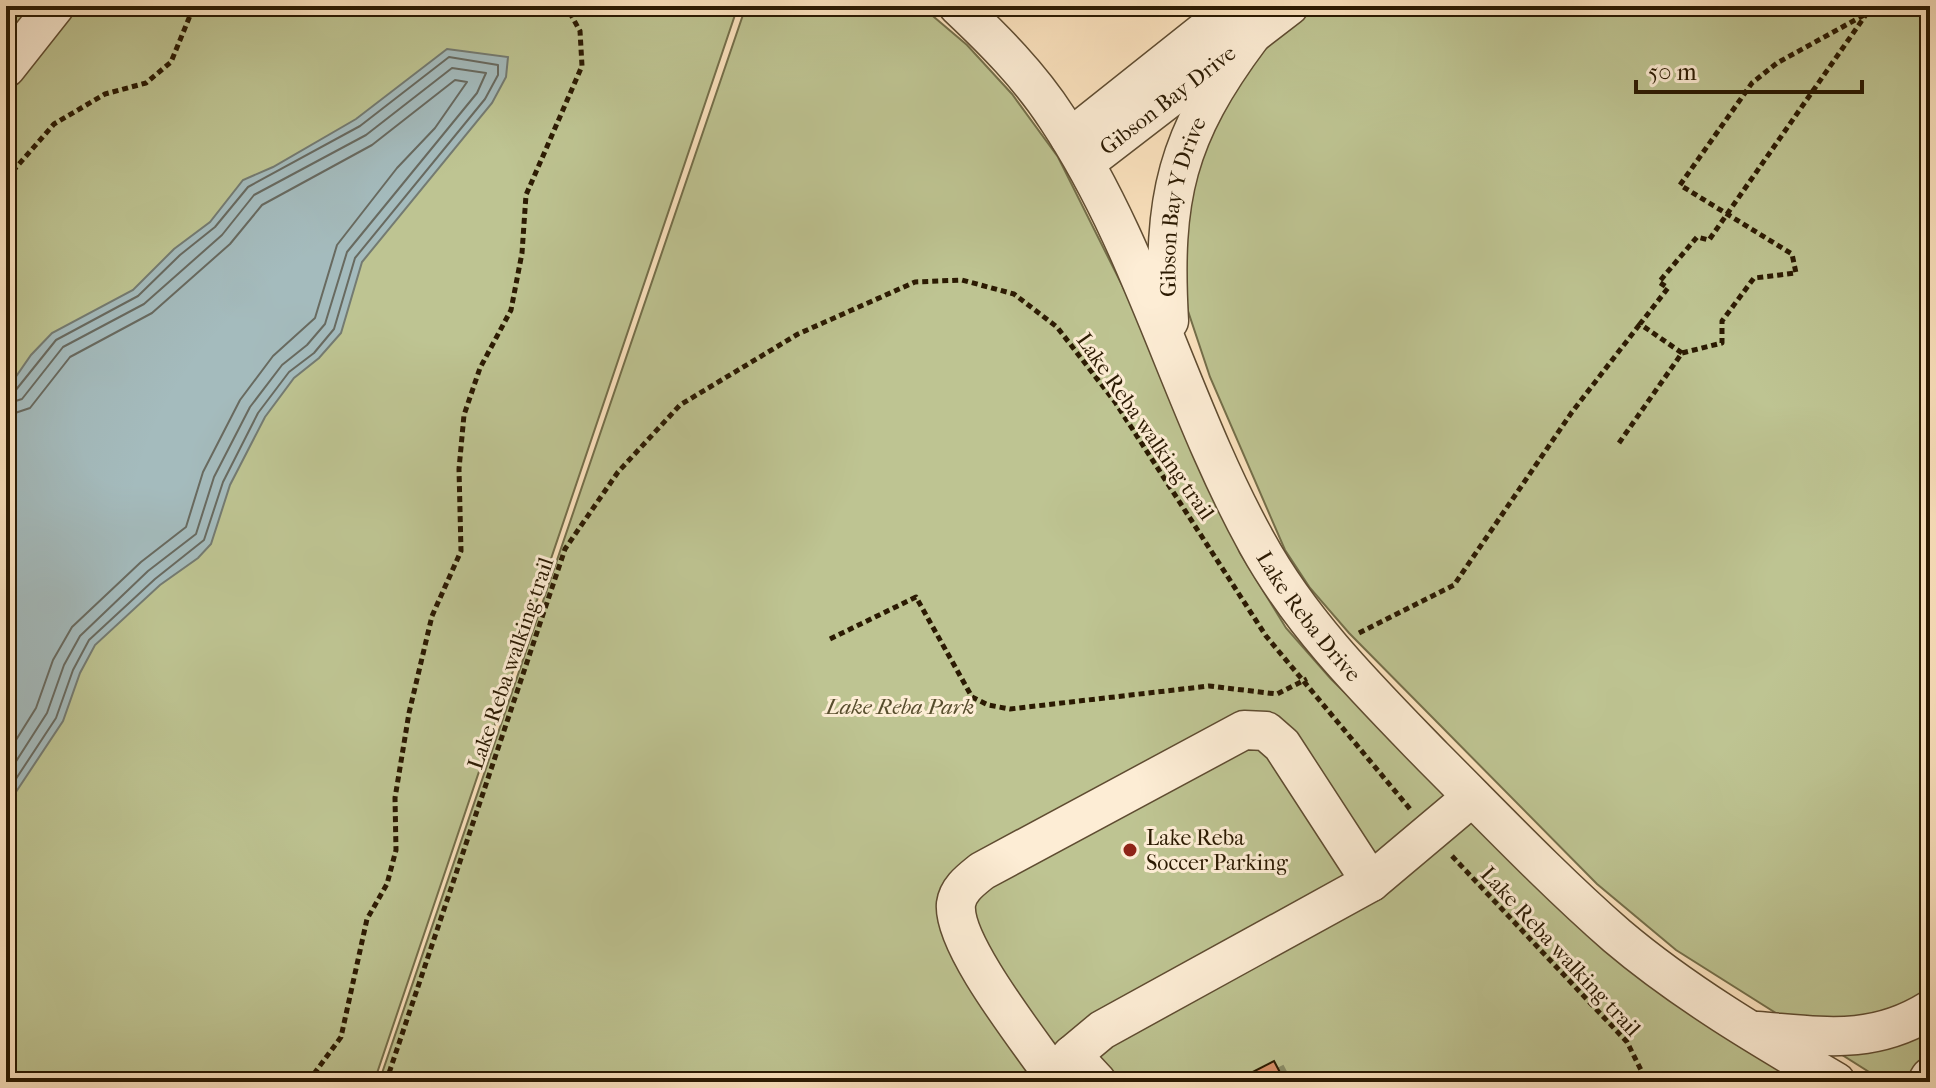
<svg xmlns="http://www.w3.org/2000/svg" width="1936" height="1088" font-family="'IM FELL French Canon',serif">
	<defs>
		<filter id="shadow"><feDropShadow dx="9" dy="5" stdDeviation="0" flood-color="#0004"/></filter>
	</defs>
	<rect width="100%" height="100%" fill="#fce3bf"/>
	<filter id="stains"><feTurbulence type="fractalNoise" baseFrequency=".0025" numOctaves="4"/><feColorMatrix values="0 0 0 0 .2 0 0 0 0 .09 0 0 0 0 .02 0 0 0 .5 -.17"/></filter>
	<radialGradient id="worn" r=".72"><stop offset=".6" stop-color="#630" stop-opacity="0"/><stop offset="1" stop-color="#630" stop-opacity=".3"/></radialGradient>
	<path fill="#bec492" stroke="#746f4a" stroke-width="2" d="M6,6H738L374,1082H6Z
		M746,6H921L967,45L1012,94L1058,157L1163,367L1240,553L1286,628L1331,679L1601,944L1801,1082H379Z
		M1314,6H1930V1082H1885L1676,950L1597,884L1349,633L1310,588L1285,550L1210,377L1188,311L1182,262L1184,217L1210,127L1244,72L1272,41Z"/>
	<path fill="#a4bbbd" stroke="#747b72" stroke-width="2" d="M447,49L508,57L506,77L492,103L362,262L341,333L319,358L294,378L265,417L230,485L211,544L198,558L160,585L95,645L80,673L63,721L6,807V391L31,355L52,333L133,290L174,249L210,222L243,180L273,167L356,119Z"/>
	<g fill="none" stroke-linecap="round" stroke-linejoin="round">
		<path stroke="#686a60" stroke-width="2" d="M6,394L15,391L56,340L138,296L180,255L215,227L248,187L360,126L449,57L498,65V75L485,99L355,258L334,329L314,353L289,372L258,413L223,482L204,540L155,579L89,640L73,670L56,718L6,794
			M6,404L22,399L63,347L144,304L222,235L254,195L366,135L452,68L486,73L477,93L347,252L325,324L307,345L282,365L250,407L214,477L196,534L148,571L80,636L64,665L47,713L6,777
			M6,416L30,408L70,357L152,313L230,244L262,205L372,145L455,80L467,82L435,128L397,168L337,245L315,318L273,356L240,400L203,472L186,527L141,562L72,627L53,660L36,708L6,756"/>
	</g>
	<path fill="#dd936c" stroke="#2b1a02" stroke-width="2" filter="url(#shadow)" d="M1274,1061L1285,1082H1238L1237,1080Z"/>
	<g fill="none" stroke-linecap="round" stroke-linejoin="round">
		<defs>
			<g id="minor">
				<path id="s1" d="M958,6C994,40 1030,76 1057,118C1144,249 1181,406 1257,543C1302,625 1368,690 1433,757C1493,817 1553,880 1617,936C1683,992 1761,1038 1836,1082"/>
				<path d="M6,68L55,6"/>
				<path d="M1070,138L1236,6"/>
				<path id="s2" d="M1085,163L1289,6"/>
				<path id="s3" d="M1169,321C1162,198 1176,136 1251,36"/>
				<path d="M1757,1031C1822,1036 1872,1046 1930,1010"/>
				<path d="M1072,1055L1097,1082"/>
				<path d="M1053,1075C1029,1040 952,944 956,904C958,889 971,880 982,871L1244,730L1266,731L1282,745L1371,882"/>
				<path d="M1047,1082L1072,1055L1102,1030L1371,882L1472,797"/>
				<path d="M1927,1082L1930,1077"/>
			</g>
		</defs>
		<use href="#minor" stroke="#5f4c31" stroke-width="41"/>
		<path stroke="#2b1a02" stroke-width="5" stroke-dasharray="6 4" stroke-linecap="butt" d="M6,179L54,124L105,94L146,83L171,62L194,6
			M1682,353L1640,324L1668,288L1659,282L1697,237L1709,240L1872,6
			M1619,443L1682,353L1722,343V321L1754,278L1796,273L1792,254L1680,185L1752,83L1777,63L1866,14
			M1359,633L1454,585L1572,412L1640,324
			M830,639L916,597L972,697L988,705L1010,709L1209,686L1277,694L1307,679
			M1452,856L1627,1042L1647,1082
			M308,1082L341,1037L367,919L387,884L396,850L395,798L409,713L432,616L461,551L459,469L464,415L480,368L511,310L522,253L526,195L582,66L580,31L566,6
			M386,1082L565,549L618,472L680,405L798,334L915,282L962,280L1014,294L1057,327L1115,402L1266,636L1410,809"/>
		<use href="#minor" stroke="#fdedd5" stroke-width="38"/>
	</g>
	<circle fill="#8f2418" stroke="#fdedd5" stroke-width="3" cx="1130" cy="850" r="8"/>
	<g text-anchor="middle" stroke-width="6" stroke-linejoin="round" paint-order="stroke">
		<g font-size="22" fill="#2b1a02" stroke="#fdedd5">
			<text dy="8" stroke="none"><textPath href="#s2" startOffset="104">Gibson Bay Drive</textPath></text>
			<text dy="8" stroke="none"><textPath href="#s3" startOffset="116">Gibson Bay Y Drive</textPath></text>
			<text transform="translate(1146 426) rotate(55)" y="8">Lake Reba walking trail</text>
			<text dy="8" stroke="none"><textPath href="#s1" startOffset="710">Lake Reba Drive</textPath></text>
			<text transform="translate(510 663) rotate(-71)" y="8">Lake Reba walking trail</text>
			<text transform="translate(1561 951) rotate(47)" y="8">Lake Reba walking trail</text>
		</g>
		<g font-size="22" font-style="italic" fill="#574d2d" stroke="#fdedd5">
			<text x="900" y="714">Lake Reba Park</text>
		</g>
		<g font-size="22" fill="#2b1a02" stroke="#fdedd5" text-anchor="start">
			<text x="1146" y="845">Lake Reba<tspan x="1146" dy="25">Soccer Parking</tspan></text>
		</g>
	</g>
	<rect width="1936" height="1088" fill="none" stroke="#fce3bf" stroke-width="32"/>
	<rect x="8" y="8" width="1920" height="1072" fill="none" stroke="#2b1a02" stroke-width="4"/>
	<rect x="16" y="16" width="1904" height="1056" fill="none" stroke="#2b1a02" stroke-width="2"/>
	<path d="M1636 80v12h226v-12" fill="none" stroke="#2b1a02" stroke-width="4"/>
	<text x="1648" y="80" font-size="24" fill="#2b1a02" stroke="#fdedd5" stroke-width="6" paint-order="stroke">50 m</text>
	<rect width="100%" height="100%" filter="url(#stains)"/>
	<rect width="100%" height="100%" fill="url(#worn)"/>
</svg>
